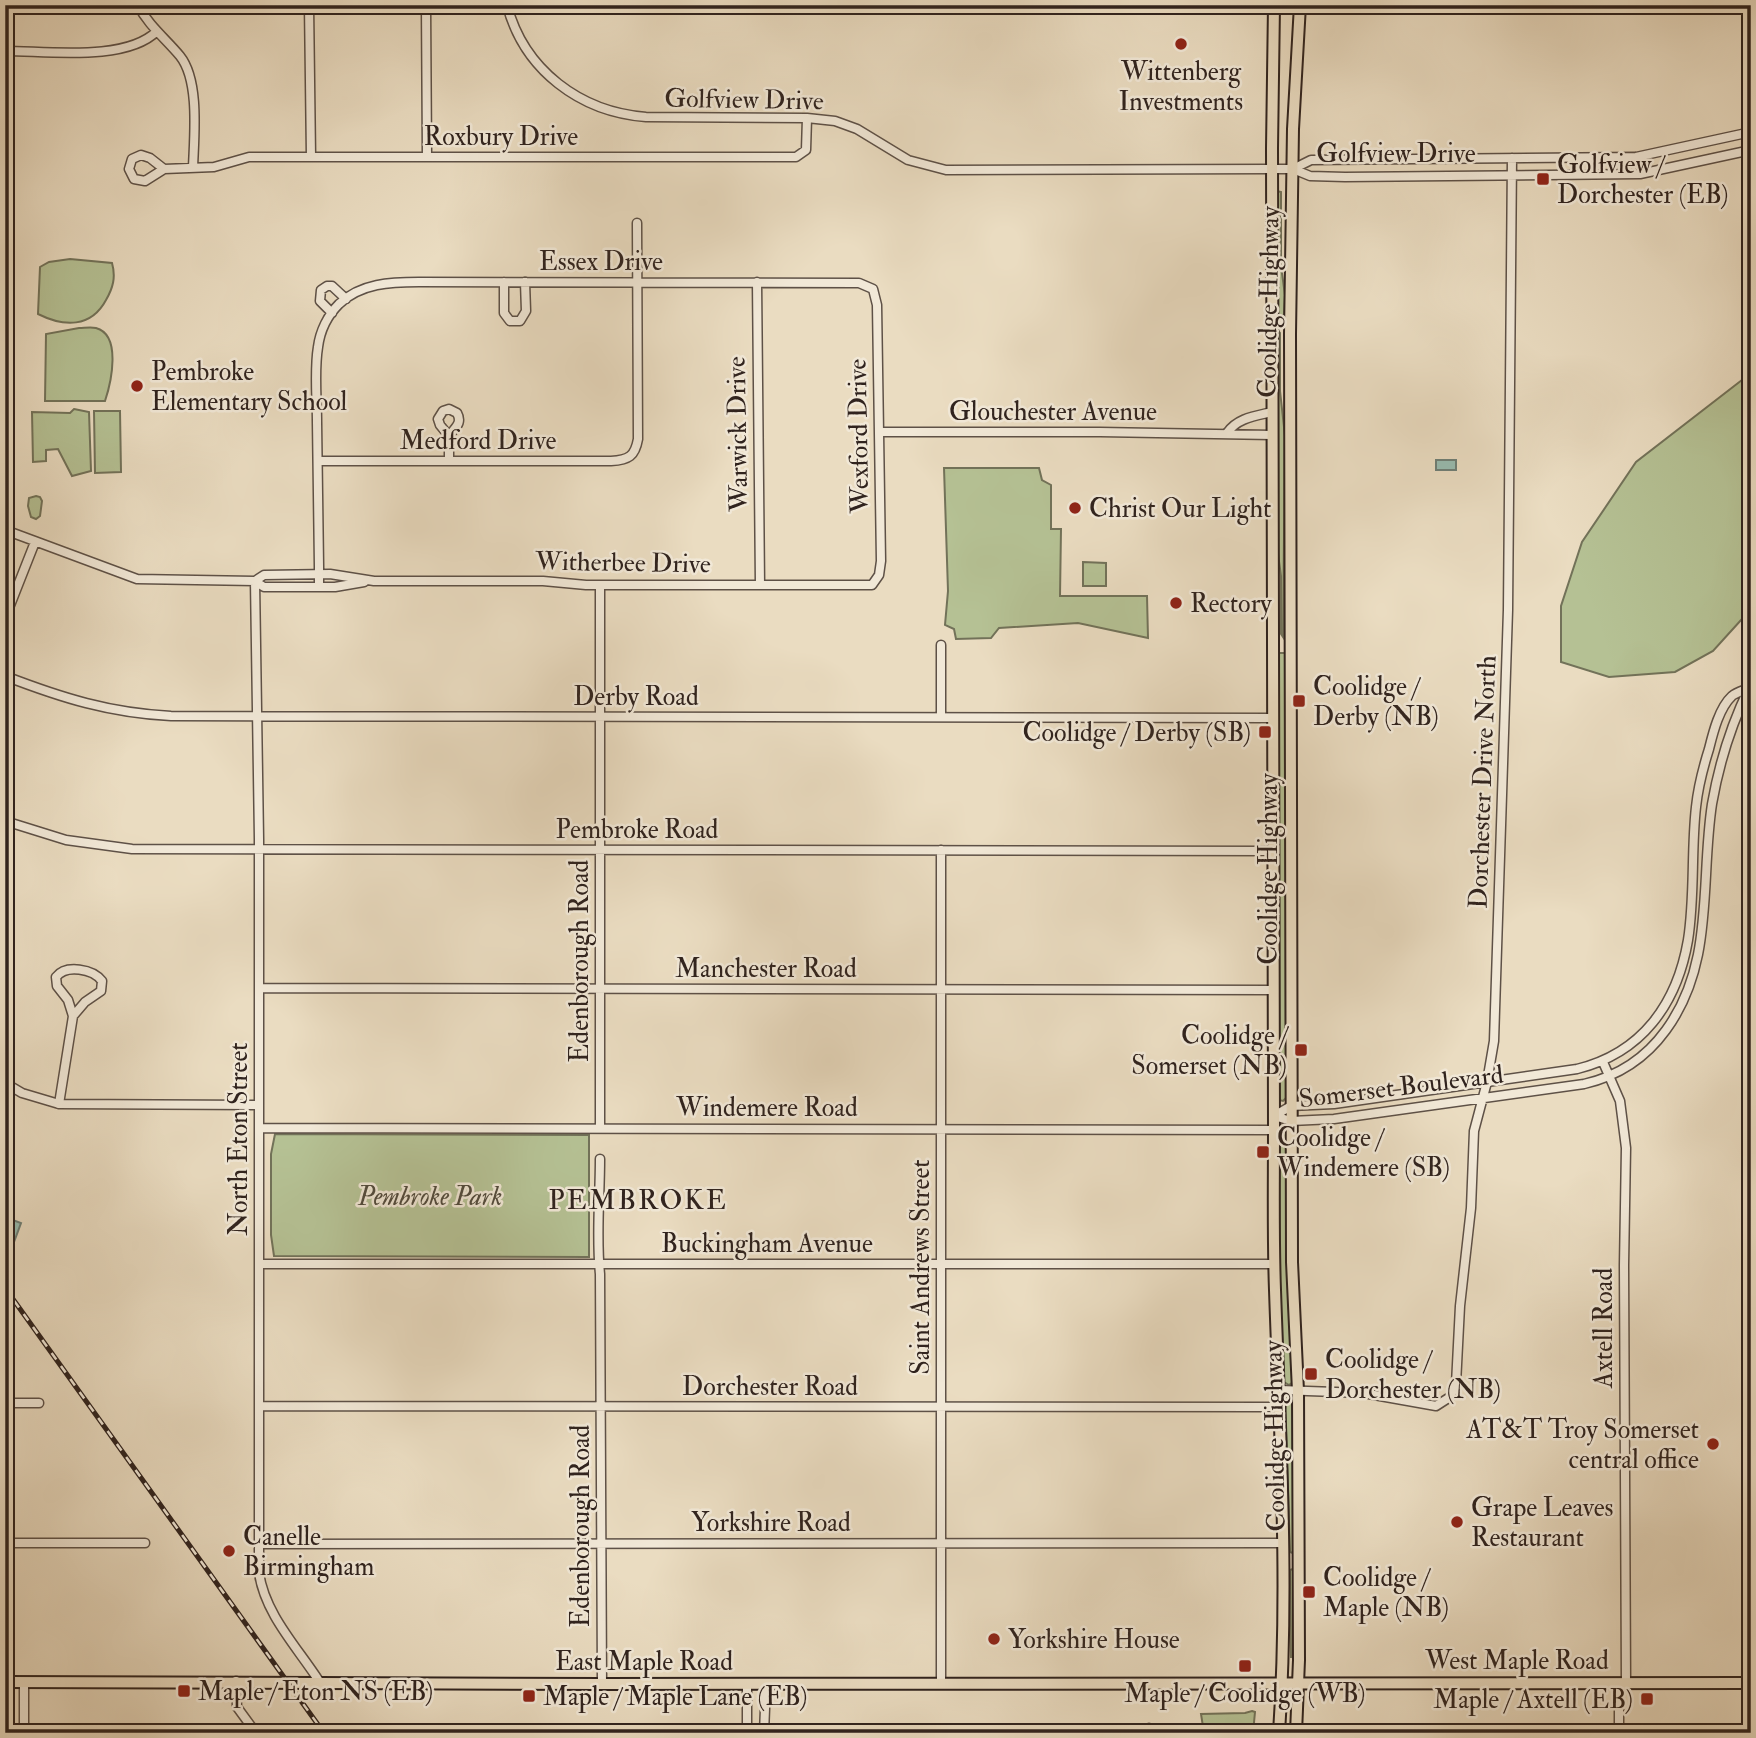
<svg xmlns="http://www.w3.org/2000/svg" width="1756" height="1738" font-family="'IM FELL Double Pica',serif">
	<rect width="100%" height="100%" fill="#eadcc1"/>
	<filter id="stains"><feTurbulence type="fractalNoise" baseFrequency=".00286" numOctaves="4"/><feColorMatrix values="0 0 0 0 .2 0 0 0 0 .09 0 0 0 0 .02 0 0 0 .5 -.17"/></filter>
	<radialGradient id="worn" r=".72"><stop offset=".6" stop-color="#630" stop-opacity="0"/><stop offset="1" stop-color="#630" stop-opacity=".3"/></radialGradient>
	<path fill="#b5c194" stroke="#727259" stroke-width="2" d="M1277,191L1281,192V266L1285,295L1284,316L1277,314Z
		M70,259L112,263C116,277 113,288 106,300C91,328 64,327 38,314L40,267L49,262Z
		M79,328C84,328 91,327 96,328C122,335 111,383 105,401H45L46,334Z
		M1278,331L1280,333V391L1285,436L1283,637L1281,634V576L1276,539Z
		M1751,373V609L1713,651L1675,672L1609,677L1561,662V606L1582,542L1636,462Z
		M74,409L89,412L91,471L72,476L58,449L46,450V461L33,462L32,412L70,413Z
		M94,411H120L121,472L95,473Z
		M944,468H1039L1042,480L1051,485V529H1061L1060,596H1147L1148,638L1078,623L999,628L991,638L956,639L954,629L945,625L948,591Z
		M36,496L40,497L42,501L40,516L36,519L31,517L28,506L29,498Z
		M1083,562L1106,563V586H1083Z
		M1277,653H1285L1287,1097L1283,1101L1279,1100Z
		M1282,1124L1287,1127L1288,1296L1293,1382L1289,1385L1284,1382L1280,1299L1279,1126Z
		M275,1134L589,1135V1257L274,1256L271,1235V1154Z
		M1287,1397L1293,1400V1553L1290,1552L1285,1401Z
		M1293,1569L1295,1657H1291L1290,1570Z
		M1252,1711L1255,1712L1253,1733H1204L1201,1714L1245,1713Z
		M530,1725L607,1726V1733H530Z"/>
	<path fill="#98bcb0" stroke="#6e7f76" stroke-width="2" d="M1436,460H1456V470H1436Z
		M10,1219L21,1223L14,1242L5,1239Z"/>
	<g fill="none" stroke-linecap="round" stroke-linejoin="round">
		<defs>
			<path id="minor" d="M138,5C148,25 166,39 180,56C200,81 194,137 193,168
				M309,5L311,157
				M426,5L427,157
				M507,5C524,70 580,112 646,117L807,118L835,121L857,129L908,160L946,170L1293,169L1310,176L1345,177L1640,174L1751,150
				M5,51C48,51 126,62 157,31
				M164,169L145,181L134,179L129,169L132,159L141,155L150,158L164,169L214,167L249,157H796L806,150L807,118
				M1293,169L1311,160L1636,157L1751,132
				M504,282V313L510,321H520L526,311L525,282
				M757,282L760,585
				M332,313L320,301L321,290L327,286H332L346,299
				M879,432H1100L1272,435
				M1227,433C1237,418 1255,416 1272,412
				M449,436C454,428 463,424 457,413L449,409L443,411L438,419L440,425L449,436V461
				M318,461H611C629,460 635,456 638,439L637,223
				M5,530L137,579L255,581L264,587H335L364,582
				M255,581L264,575L330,574L374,581H543L586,585H872L879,575L881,561L877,305L873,289L859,283L419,282C391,282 361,283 339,304C328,315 320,331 318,347C314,371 317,397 317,422C318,470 318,518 319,566V587
				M255,581L259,839V1573C265,1614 297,1647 319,1681
				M600,585V1128
				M5,618L35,542
				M5,676C62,698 110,713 171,716L1273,718
				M941,717V645
				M5,821L66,840L132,849L1273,851
				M941,850V1684
				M259,988L1273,990
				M1603,1062L1620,1101L1626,1148L1624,1265L1626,1683
				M5,1083L22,1093L59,1104L259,1105
				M59,1104L73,1016L68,1000L57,986L56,977C66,964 93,969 102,981L101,991L85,1002L73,1016
				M1274,1116L1291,1121L1334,1119L1584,1084C1619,1076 1645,1059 1666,1030C1715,963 1700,882 1712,804C1719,764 1731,725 1749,688
				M1274,1116L1291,1106L1334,1104L1577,1069C1642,1053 1677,1004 1688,940C1695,896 1691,851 1696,807C1698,788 1703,768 1709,749C1713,733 1719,708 1732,696C1737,692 1745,690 1751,687
				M259,1128L1274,1130
				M600,1159C600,1197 596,1236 600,1274L602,1684
				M259,1264H1275
				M1280,1390L1363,1393L1436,1406L1450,1397L1456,1384L1460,1306L1471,1208L1474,1131L1487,1082L1494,1041L1508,610L1512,158
				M5,1403H39
				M260,1406L1281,1407
				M5,1543H145
				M258,1544L1283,1543
				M236,1681L237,1707L256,1733
				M24,1682V1733
				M747,1683V1733
				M1619,1683V1733
				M1149,1728V1733
				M764,1733L766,1684"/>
			<path id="major" d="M1274,5L1272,148L1274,1130C1274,1183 1273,1237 1275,1290C1280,1438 1289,1585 1279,1733
				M5,1682L602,1684L1751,1683
				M1296,1733L1299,1660L1298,1391L1292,1262L1290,334L1293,129L1300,5"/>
		</defs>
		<use href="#minor" stroke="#5e5147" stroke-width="11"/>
		<use href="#major" stroke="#30231e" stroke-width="14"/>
		<use href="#minor" stroke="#f1e8d7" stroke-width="8"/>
		<use href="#major" stroke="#eadcc1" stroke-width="10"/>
		<defs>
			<path id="rail" d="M5,1288L324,1733"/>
		</defs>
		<use href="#rail" stroke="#30231e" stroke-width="5"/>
		<use href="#rail" stroke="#f1e8d7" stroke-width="2.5" stroke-dasharray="8" stroke-linecap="butt"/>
	</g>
	<g fill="#8f2418" stroke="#f1e8d7" stroke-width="2.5">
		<circle cx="1181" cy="44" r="7"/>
		<rect x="1536" y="172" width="14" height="14" rx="3.5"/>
		<circle cx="137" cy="386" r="7"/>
		<circle cx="1075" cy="508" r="7"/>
		<circle cx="1176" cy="603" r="7"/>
		<rect x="1292" y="694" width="14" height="14" rx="3.5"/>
		<rect x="1258" y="725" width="14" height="14" rx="3.5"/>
		<rect x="1294" y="1043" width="14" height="14" rx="3.5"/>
		<rect x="1256" y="1145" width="14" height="14" rx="3.5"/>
		<rect x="1304" y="1367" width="14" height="14" rx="3.5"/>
		<circle cx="1713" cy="1444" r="7"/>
		<circle cx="1457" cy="1522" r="7"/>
		<circle cx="229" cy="1551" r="7"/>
		<rect x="1302" y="1585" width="14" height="14" rx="3.5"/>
		<circle cx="994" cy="1639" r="7"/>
		<rect x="1238" y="1659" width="14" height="14" rx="3.5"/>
		<rect x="177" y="1684" width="14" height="14" rx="3.5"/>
		<rect x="522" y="1689" width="14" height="14" rx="3.5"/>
		<rect x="1640" y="1692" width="14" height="14" rx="3.5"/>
	</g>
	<g text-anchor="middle" stroke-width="5" stroke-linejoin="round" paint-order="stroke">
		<g font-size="26" fill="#30231e" stroke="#f1e8d7" text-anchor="start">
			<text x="1181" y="80" text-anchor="middle">Wittenberg<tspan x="1181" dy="30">Investments</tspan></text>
			<text x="1557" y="173">Golfview /<tspan x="1557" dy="30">Dorchester (EB)</tspan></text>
			<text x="151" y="380">Pembroke<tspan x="151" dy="30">Elementary School</tspan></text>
			<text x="1089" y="517">Christ Our Light</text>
			<text x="1190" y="612">Rectory</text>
			<text x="1313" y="695">Coolidge /<tspan x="1313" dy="30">Derby (NB)</tspan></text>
			<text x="1251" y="741" text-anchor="end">Coolidge / Derby (SB)</text>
			<text x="1287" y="1044" text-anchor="end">Coolidge /<tspan x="1287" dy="30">Somerset (NB)</tspan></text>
			<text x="1277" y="1146">Coolidge /<tspan x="1277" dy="30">Windemere (SB)</tspan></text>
			<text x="1325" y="1368">Coolidge /<tspan x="1325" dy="30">Dorchester (NB)</tspan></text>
			<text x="1699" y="1438" text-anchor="end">AT&amp;T Troy Somerset<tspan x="1699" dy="30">central office</tspan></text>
			<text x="1471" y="1516">Grape Leaves<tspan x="1471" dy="30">Restaurant</tspan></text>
			<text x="243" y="1545">Canelle<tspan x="243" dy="30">Birmingham</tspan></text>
			<text x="1323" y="1586">Coolidge /<tspan x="1323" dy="30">Maple (NB)</tspan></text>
			<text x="1008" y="1648">Yorkshire House</text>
			<text x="198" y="1700">Maple / Eton NS (EB)</text>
			<text x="1245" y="1702" text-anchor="middle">Maple / Coolidge (WB)</text>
			<text x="543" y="1705">Maple / Maple Lane (EB)</text>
			<text x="1633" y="1708" text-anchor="end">Maple / Axtell (EB)</text>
		</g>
		<g font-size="26" fill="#30231e" stroke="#f1e8d7">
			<text transform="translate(744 99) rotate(1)" y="9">Golfview Drive</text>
			<text x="501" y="145">Roxbury Drive</text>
			<text x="1396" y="162">Golfview Drive</text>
			<text x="601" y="270">Essex Drive</text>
			<text transform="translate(1268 302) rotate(-89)" y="9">Coolidge Highway</text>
			<text x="1053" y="420">Glouchester Avenue</text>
			<text transform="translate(737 434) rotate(-91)" y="9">Warwick Drive</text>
			<text transform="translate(858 436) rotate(-91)" y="9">Wexford Drive</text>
			<text x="478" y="449">Medford Drive</text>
			<text transform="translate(623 562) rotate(1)" y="9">Witherbee Drive</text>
			<text x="636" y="705">Derby Road</text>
			<text transform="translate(1482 782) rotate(-88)" y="9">Dorchester Drive North</text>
			<text x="637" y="838">Pembroke Road</text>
			<text transform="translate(1268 869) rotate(-90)" y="9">Coolidge Highway</text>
			<text transform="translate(579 961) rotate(-90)" y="9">Edenborough Road</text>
			<text x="766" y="977">Manchester Road</text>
			<text transform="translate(1401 1086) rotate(-7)" y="9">Somerset Boulevard</text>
			<text x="767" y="1116">Windemere Road</text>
			<text transform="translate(238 1139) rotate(-90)" y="9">North Eton Street</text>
			<text x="767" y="1252">Buckingham Avenue</text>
			<text transform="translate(920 1267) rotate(-90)" y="9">Saint Andrews Street</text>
			<text transform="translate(1603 1328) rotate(-90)" y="9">Axtell Road</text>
			<text x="770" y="1395">Dorchester Road</text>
			<text transform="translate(1274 1436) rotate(-91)" y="9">Coolidge Highway</text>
			<text x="771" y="1531">Yorkshire Road</text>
			<text transform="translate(580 1526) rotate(-90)" y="9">Edenborough Road</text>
			<text x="1517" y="1669">West Maple Road</text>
			<text x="644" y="1670">East Maple Road</text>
		</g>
		<g font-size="26" font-style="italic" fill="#514a3c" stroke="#f1e8d7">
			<text x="430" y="1205">Pembroke Park</text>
		</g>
		<g font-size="28" letter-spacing="2" fill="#30231e" stroke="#f1e8d7">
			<text x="638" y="1209">PEMBROKE</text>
		</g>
	</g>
	<rect width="1756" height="1738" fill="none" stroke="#eadcc1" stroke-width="28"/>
	<rect x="7" y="7" width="1742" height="1724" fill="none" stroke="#30231e" stroke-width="3.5"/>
	<rect x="14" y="14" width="1728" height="1710" fill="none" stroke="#30231e" stroke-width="2"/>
	<rect width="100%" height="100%" filter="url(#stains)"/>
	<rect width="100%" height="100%" fill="url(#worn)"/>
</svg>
